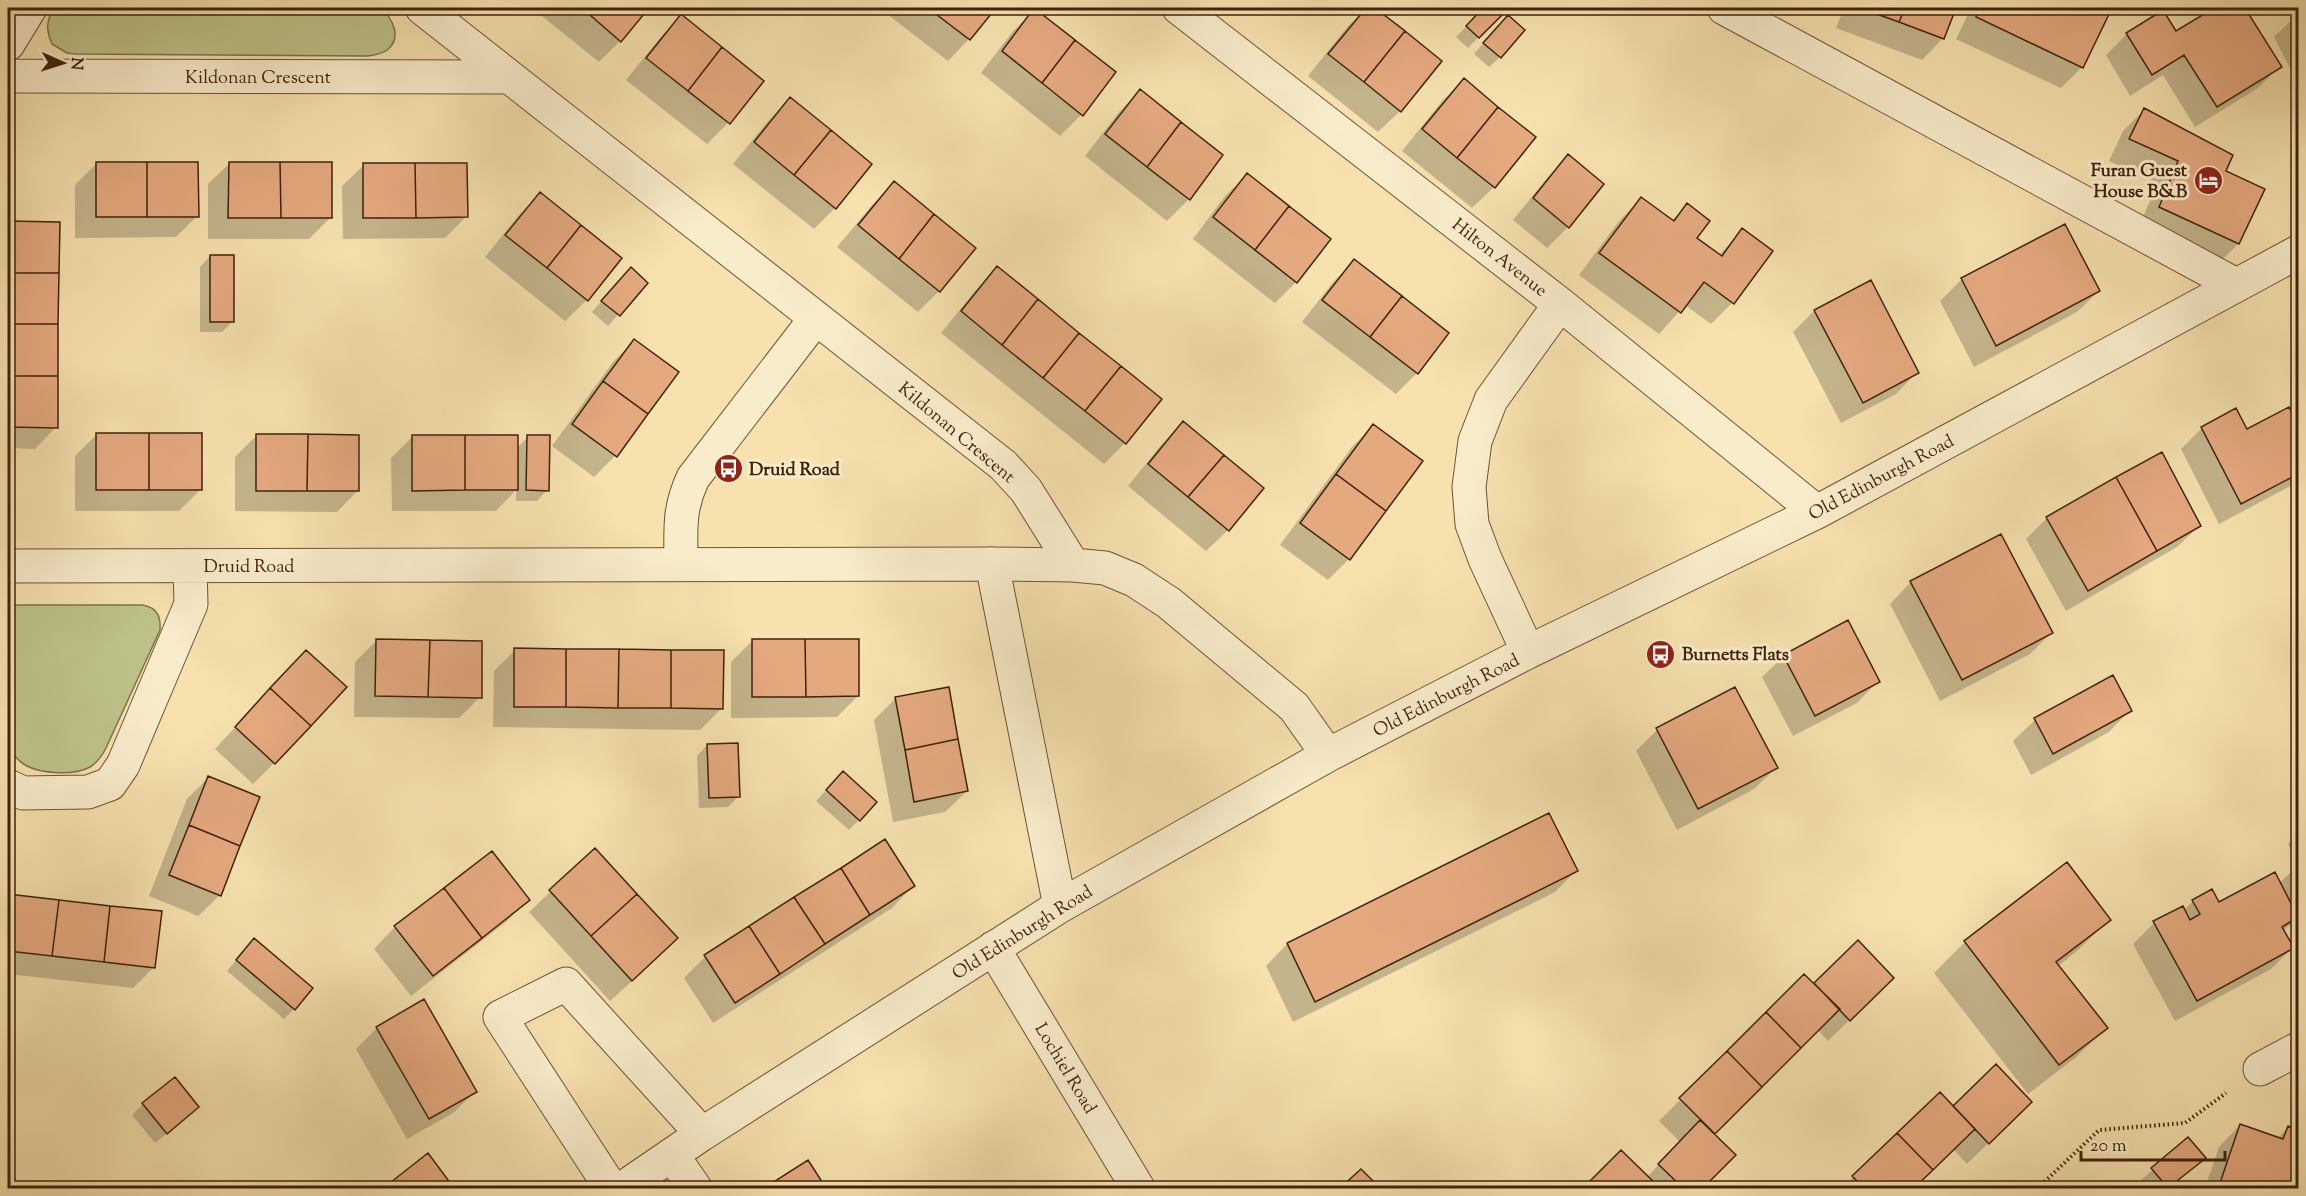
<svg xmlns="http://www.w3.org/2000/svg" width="2306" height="1196" font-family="'Sorts Mill Goudy',serif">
	<rect width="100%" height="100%" fill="#f6e1af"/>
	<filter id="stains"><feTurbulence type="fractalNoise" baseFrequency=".00333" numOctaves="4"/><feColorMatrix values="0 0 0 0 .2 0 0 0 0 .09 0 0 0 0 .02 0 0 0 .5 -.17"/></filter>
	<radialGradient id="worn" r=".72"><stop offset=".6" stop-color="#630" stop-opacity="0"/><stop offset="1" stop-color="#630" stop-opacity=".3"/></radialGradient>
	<path fill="#bec28a" stroke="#7f724a" stroke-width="1.5" d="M54,8H381C392,18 403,38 387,50C382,54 374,55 368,56L76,54L67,53L52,44C46,30 46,21 54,8Z
		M8,605H143C157,608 161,616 160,630L106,748C102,756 98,762 90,767C74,776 41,774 25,765C18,761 13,754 8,748Z"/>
	<path fill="#0003" d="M532,8H647L620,41L599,62Z
		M879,8H994L969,39L948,61Z
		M1367,8H1373L1440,61L1400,111L1378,132L1308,76L1348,26Z
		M1484,8H1496L1502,13L1468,48L1456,37Z
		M1844,8H1954L1943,38L1922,60L1836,28Z
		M1971,8H2110L2082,67L2061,88L1956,39Z
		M2217,8H2243L2280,66L2258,88L2195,127L2163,75L2130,96L2106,55L2127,34L2175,33Z
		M1035,10L1114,73L1081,115L1060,136L981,73L1013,31Z
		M2298,14V84L2274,37Z
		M681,16L762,81L728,123L707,144L626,80L660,38Z
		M1497,27L1500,57L1489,67L1474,54Z
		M1464,80L1494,187L1472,208L1402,151L1442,101Z
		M1140,91L1221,156L1189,199L1167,221L1085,156L1119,112Z
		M790,99L835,208L814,229L733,164L769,120Z
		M2144,110L2224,171L2263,190L2238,244L2217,265L2138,228L2158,183L2109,161L2123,131Z
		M1568,156V227L1547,248L1513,220L1547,178Z
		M230,163L331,217L309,239H208V184Z
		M96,164L197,216L176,237L75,238V185Z
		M364,165L466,217L445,238L343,239L342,186Z
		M1247,175L1296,282L1275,303L1193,239L1225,196Z
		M894,183L939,291L918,312L837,247L873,204Z
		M540,194L620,258L587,300L565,321L485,257L519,215Z
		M1641,199L1671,221L1687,205L1695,238L1718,256L1743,230L1771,251L1732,303L1711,324L1685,305L1659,334L1579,275L1620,220Z
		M8,223H58L56,427L35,449L8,448Z
		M2065,226L2099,291L2077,312L1974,367L1940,301L1961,280Z
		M210,256L233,321L222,332H200V267Z
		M1354,261L1417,373L1396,394L1302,322L1333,282Z
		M997,268L1125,443L1104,464L941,333L976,290Z
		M620,280L646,283L608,326L592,312Z
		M1814,311L1917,372L1896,394L1841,423L1793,332Z
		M634,341L677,372L615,456L594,477L552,446L613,362Z
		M2298,386V405L2292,392Z
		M2289,409L2298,428V482L2219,524L2181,449L2202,428L2247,431Z
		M1183,423L1262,489L1228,530L1206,551L1128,486L1162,444Z
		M1373,426L1349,559L1328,580L1280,545L1352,447Z
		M96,435L201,489L179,511H75V456Z
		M256,436L358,490L337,512L235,511V457Z
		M413,436L517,448L528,437L547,490L537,501H516V490L496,511H392L391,458Z
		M2047,518L2199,526L2177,547L2066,611L2026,539Z
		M1911,582L2051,633L2030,654L1940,701L1890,604Z
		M376,641L480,697L459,718L354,717L355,662Z
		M752,641L858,696L837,717L731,718V662Z
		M515,650L722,708L700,730L493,727L494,671Z
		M1784,656L1878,681L1857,703L1793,736L1762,677Z
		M285,673L274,763L253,784L215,749Z
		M2113,677L2130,710L2109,732L2031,775L2013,741L2035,720Z
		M1735,689L1776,768L1754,789L1677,830L1636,751L1657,730Z
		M895,699L967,791L945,812L893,822L874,720Z
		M707,745L739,796L728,807L699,808L697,756Z
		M208,778L220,895L198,916L149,896L187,799Z
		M832,784L859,820L849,830L816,801Z
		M1548,815L1576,871L1555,892L1293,1022L1266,966L1287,944Z
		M2298,833V865L2288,844Z
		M595,850L655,960L610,1001L529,912Z
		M2066,864L2109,920L2078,950L2058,966L2106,1028L2075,1058L2028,1094L1934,973L1965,942Z
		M2298,866V942L2290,925L2283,931L2292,948L2271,969L2175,1021L2133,944L2154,923L2184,910L2193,901L2219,904L2279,883Z
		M913,886L892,908L713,1023L684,978L705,957Z
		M8,895L160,913L154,967L133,988L8,974Z
		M528,900L507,921L411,996L374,949L395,927Z
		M1858,942L1871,999L1828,1041L1817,1029L1713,1134L1734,1155L1701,1188H1585L1621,1152L1647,1177L1680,1142L1659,1121L1804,976L1814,985Z
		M244,951L294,1009L284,1019L227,971Z
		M377,1028L475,1092L453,1113L407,1139L356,1049Z
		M1940,1094L1953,1108L2009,1123L1967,1164L1953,1149L1913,1188H1842Z
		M143,1104L186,1118L155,1143L132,1115Z
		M2240,1125L2278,1138L2288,1128L2298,1131V1188H2205L2219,1147Z
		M2188,1139L2204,1158L2170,1188H2149L2141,1180Z
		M427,1156L452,1188H384Z
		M807,1162L825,1188H767Z"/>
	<path fill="#e5a980" stroke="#40220b" stroke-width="1.5" d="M582,8H649L621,42Z
		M928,8H996L970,40Z
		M1034,8L1075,40L1042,83L1002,51Z
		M1366,8H1375L1405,31L1364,82L1328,54Z
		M1483,8H1498L1504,13L1479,38L1466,26Z
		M1860,8H1905L1899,22Z
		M1905,8H1956L1944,39L1899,22Z
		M1981,8H2112L2083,68L1976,17Z
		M2214,8H2245L2282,67L2217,107L2184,55L2152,75L2126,33L2163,10L2176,31Z
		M681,14L722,47L688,91L646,58Z
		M1508,15L1525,30L1501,58L1483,43Z
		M1405,31L1442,61L1401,112L1364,82Z
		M1075,40L1116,72L1083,116L1042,83Z
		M722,47L764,81L730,124L688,91Z
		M1464,78L1498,107L1457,158L1422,129Z
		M1140,89L1181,122L1147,167L1105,134Z
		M790,97L831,130L794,175L754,142Z
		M1498,107L1536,137L1495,188L1457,158Z
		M2144,108L2233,155L2226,171L2265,189L2239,244L2159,207L2178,161L2129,139Z
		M1181,122L1223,155L1190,200L1147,167Z
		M831,130L872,164L836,209L794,175Z
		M1568,154L1604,184L1569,228L1533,198Z
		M96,162H147V217H96Z
		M147,162H198L199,217H147Z
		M229,162H280L281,218H228Z
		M280,162H332V218H281Z
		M363,163H415L416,218H363Z
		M415,163H467L468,217L416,218Z
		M1247,173L1289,206L1255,250L1213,217Z
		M894,181L934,214L899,259L858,225Z
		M540,192L581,225L547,268L505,235Z
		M1641,197L1674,221L1687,203L1710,221L1697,238L1722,256L1742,228L1773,251L1734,304L1704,282L1681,313L1599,253Z
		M1289,206L1331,239L1297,283L1255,250Z
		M934,214L976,248L940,292L899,259Z
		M8,221L60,222L59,273H8Z
		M2065,224L2100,291L1996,346L1961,278Z
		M581,225L622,258L588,301L547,268Z
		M210,255H234V322H210Z
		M1354,259L1402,296L1370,337L1322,300Z
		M997,266L1038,299L1002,345L961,311Z
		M631,267L648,283L620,316L601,301Z
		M8,273H59L58,324H8Z
		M1871,280L1919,373L1863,403L1814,310Z
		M1402,296L1449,333L1418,374L1370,337Z
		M1038,299L1079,333L1043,378L1002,345Z
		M8,324H58V376H8Z
		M1079,333L1121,366L1085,411L1043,378Z
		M634,339L679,372L648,414L603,381Z
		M1121,366L1162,399L1126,444L1085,411Z
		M8,376H58V428L8,427Z
		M603,381L648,414L617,457L572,424Z
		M2289,407L2298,425V474L2241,504L2201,427L2236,408L2247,429Z
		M1183,421L1224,455L1188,497L1148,464Z
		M1373,424L1423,461L1386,511L1336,474Z
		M96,433H149V490H96Z
		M149,433H202V490H149Z
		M256,434H308L307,491H256Z
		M308,434L359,435V491H307Z
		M412,435H465V490L412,491Z
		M465,435H518V490H465Z
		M527,435H550L549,491L526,490Z
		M2162,452L2201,526L2157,551L2116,477Z
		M1224,455L1264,488L1229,531L1188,497Z
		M1336,474L1386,511L1350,560L1300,523Z
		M2116,477L2157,551L2088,591L2046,517Z
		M2001,534L2053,633L1962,680L1910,581Z
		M1848,620L1880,682L1815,716L1783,655Z
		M376,639L430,640L428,697L375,696Z
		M752,639H805L806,697H752Z
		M805,639H859V696L806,697Z
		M430,640L482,641V698L428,697Z
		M514,648L566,649V707H514Z
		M566,649H619L618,708L566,707Z
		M619,649L671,650V708H618Z
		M306,650L347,687L311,726L270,688Z
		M671,650H724L723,709L671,708Z
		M2113,675L2132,711L2053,754L2034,718Z
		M949,687L958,739L905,750L895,697Z
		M1735,687L1778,768L1698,809L1656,728Z
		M270,688L311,726L275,764L235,727Z
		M958,739L968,791L914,802L905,750Z
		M738,743L740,797L709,798L707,744Z
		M843,771L877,802L860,821L826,790Z
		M208,776L260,797L240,846L189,825Z
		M1549,813L1578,871L1315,1002L1287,943Z
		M189,825L240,846L221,896L169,875Z
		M885,839L915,886L870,915L841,868Z
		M595,848L637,894L591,936L549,890Z
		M492,851L530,900L482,938L444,888Z
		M2067,862L2111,920L2056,962L2108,1028L2059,1065L1964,941Z
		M2298,864V880L2292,867Z
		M841,868L870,915L825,944L794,897Z
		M2275,872L2298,917L2282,927L2294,948L2197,1001L2153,921L2183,906L2190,920L2200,914L2192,900L2212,889L2219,902Z
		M444,888L482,938L433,976L394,926Z
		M8,894L59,900L52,956L8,951Z
		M637,894L678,938L632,981L591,936Z
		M794,897L825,944L780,974L749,926Z
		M59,900L110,906L104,962L52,956Z
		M110,906L162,911L155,968L104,962Z
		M749,926L780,974L735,1003L704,955Z
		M254,938L313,988L295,1010L236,960Z
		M1858,940L1894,978L1850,1021L1814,983Z
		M1804,974L1840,1009L1801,1048L1766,1012Z
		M424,999L477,1092L429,1119L376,1027Z
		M1766,1012L1801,1048L1762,1087L1727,1051Z
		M1727,1051L1762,1087L1715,1134L1679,1098Z
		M1996,1064L2032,1102L1989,1144L1953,1106Z
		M175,1077L199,1107L167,1134L142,1103Z
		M1940,1092L1975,1129L1933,1170L1897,1133Z
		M1700,1120L1736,1155L1703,1188H1683L1658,1164Z
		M2240,1124L2283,1139L2288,1126L2298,1130V1188H2236L2220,1183Z
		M1897,1133L1933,1170L1914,1188H1864L1852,1176Z
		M2188,1137L2206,1158L2168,1188L2151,1168Z
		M1621,1150L1658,1186L1656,1188H1583Z
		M428,1153L454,1188H388L386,1186Z
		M808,1160L826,1188H764Z
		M1361,1169L1380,1188H1340Z"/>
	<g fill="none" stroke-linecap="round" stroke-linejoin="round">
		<defs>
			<path id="minor" d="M422,8L1003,465L1026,490L1073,565
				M1179,8L1560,304L1817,512
				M1724,8L2236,285
				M8,44L30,8
				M8,76L509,77
				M681,564C681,530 678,510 693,478L816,318
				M992,564L1060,906
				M8,566L992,564L1073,565L1105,568L1134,580L1169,603L1294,707L1328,755
				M1528,652L1485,559L1472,524L1469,487L1475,441L1491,400L1560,304
				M8,786L23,793L88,792L110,784L123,765L191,604L190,566
				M993,948L1138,1188
				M2260,1069L2298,1049
				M672,1155L695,1188
				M611,1188L500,1017L566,984L702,1134
				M623,1188L702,1134L1060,906L1328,755L1528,652L1817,512L2298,252"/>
		</defs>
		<use href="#minor" stroke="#6e5234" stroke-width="35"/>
		<path stroke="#40220b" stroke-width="4" stroke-dasharray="1.5 3" stroke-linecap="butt" d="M2038,1188L2099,1130L2185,1123L2226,1093"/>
		<use href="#minor" stroke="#f9eccb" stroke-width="33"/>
	</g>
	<defs>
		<symbol id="hotel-disc" viewBox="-11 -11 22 22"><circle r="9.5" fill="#8f2418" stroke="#f9eccb"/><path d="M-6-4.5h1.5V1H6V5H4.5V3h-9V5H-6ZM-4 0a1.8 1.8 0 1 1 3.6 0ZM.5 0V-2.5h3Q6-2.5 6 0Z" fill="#fff"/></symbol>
		<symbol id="bus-disc" viewBox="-11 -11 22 22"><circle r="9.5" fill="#8f2418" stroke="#f9eccb"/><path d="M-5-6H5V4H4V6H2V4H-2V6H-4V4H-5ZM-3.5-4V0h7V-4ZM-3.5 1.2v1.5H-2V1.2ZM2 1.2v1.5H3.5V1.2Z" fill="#fff"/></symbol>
	</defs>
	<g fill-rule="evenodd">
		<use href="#hotel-disc" x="2192" y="164" width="33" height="33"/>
		<use href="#bus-disc" x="712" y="452" width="33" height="33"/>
		<use href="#bus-disc" x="1644" y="638" width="33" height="33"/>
	</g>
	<g text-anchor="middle" stroke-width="6" stroke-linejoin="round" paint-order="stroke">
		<g font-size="18" fill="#40220b" stroke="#f9eccb">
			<text x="258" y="83">Kildonan Crescent</text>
			<text transform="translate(1500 257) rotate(38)" y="6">Hilton Avenue</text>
			<text transform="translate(957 432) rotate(40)" y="6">Kildonan Crescent</text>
			<text transform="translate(1881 477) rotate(-28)" y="6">Old Edinburgh Road</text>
			<text x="249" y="572">Druid Road</text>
			<text transform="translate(1446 695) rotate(-27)" y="6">Old Edinburgh Road</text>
			<text transform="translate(1022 932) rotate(-32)" y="6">Old Edinburgh Road</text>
			<text transform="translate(1066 1068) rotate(59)" y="6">Lochiel Road</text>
		</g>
		<g font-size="18" font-weight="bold" fill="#40220b" stroke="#f9eccb" text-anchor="start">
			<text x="2187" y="176" text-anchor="end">Furan Guest<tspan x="2187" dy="21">House B&amp;B</tspan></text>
			<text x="749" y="475">Druid Road</text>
			<text x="1682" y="660">Burnetts Flats</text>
		</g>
	</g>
	<rect width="2306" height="1196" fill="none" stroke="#f6e1af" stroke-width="30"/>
	<rect x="9" y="9" width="2288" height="1178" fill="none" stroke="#40220b" stroke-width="3"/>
	<rect x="15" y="15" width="2276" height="1166" fill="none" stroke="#40220b" stroke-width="1.5"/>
	<g transform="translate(63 63) rotate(93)" stroke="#f9eccb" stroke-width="4.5" paint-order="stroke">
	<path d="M0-4.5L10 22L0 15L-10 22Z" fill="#40220b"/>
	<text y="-9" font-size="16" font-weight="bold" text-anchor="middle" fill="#40220b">N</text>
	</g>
	<path d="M2081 1151v9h144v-9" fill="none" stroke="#40220b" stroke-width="3"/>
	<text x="2090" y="1151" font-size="18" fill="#40220b" stroke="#f9eccb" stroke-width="4.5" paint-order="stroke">20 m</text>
	<rect width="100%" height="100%" filter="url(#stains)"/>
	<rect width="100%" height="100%" fill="url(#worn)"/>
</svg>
